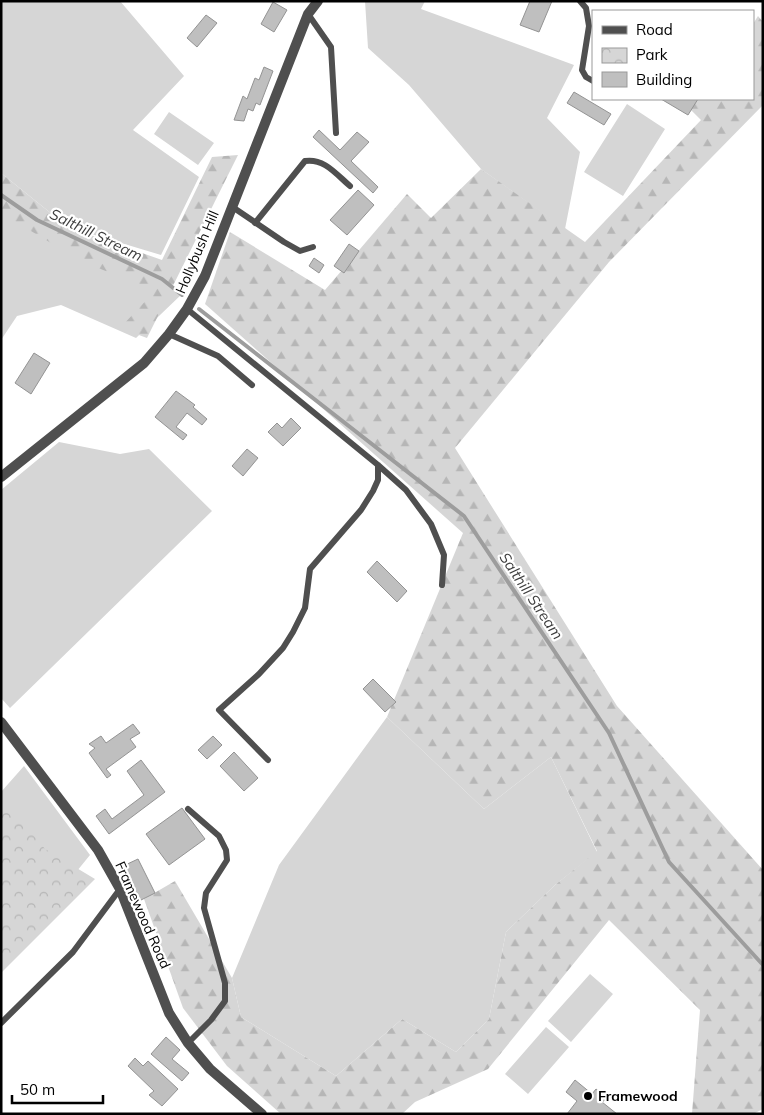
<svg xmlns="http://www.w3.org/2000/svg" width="764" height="1115" font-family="Mulish,sans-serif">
	<defs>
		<pattern id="forest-firs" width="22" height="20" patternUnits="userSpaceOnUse" patternTransform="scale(1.25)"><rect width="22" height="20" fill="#d6d6d6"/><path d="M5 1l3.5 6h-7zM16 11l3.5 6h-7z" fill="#b6b6b6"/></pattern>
		<pattern id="park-crowns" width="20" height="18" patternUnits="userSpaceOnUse" patternTransform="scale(1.25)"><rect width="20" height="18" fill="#d6d6d6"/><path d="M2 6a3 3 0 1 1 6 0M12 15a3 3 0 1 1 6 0" fill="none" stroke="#b6b6b6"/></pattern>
	</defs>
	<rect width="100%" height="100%" fill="#fff"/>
	<path fill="#d6d6d6" d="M1,1H120L184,76L133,130L199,177L161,255L68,227L1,173Z
		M365,1H425L421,9L574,65L547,118L580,152L565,229L481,169L409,85L368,48Z
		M627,104L665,129L623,196L584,172Z
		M169,112L214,143L198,165L154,134Z
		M1,195L89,249L183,293L136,338L61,305L17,316L1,340Z
		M59,442L120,454L149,449L212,511L10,708L1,698V490Z
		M387,717L484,809L551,757L597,852L555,885L506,932L489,1019L456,1052L402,1019L336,1076L241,1017L232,978L279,865Z
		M24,766L90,855L46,909L1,907V792Z
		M590,974L613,994L571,1042L548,1021Z
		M546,1027L569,1047L528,1094L505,1074Z"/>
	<path fill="url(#forest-firs)" d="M758,16L763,22V105L609,262L455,448L617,706L763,870V1109L753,1114H692L700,1010L609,920L488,1069L415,1102L402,1114H281L227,1066L183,1008L144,899L175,881L232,978L241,1017L336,1076L402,1019L456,1052L489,1019L506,932L555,885L597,851L551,757L484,809L387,717L463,533L205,304L230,232L325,290L407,194L431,218L481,169L585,242L701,120L688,107L695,99H753V24Z
		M238,155L147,338L120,328L155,291L81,261L1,213V173L68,227L162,260L212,157Z"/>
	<path fill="url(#park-crowns)" d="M1,796L45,849L95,879L1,973Z"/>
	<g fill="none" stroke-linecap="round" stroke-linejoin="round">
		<path stroke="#9d9d9d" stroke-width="4" d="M1,195L37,220L162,279L182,295
			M199,309L464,516L609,733L669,862L763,965"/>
	</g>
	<path fill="#bfbfbf" stroke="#939393" d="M530,1H552L539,32L520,25Z
		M273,2L287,10L274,32L261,24Z
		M206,15L217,23L197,47L187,38Z
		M264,67L273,71L260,105L256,103L253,111L248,109L244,121L234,120L243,96L247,99L255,78L259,80Z
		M574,92L611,114L604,125L567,103Z
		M661,99H698L688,115Z
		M319,130L340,150L357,132L369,142L351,161L378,187L373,193L313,137Z
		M358,190L374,205L347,235L330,220Z
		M349,244L359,251L344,273L334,266Z
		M314,258L324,265L319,273L309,266Z
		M34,353L50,363L31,394L15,383Z
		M176,391L195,405L193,407L207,419L202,425L187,413L176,427L187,435L183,440L155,417Z
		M291,418L301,428L283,446L268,432L277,423L282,428Z
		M247,449L258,458L243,476L232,466Z
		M377,561L407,591L397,602L367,572Z
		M373,679L396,702L385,712L363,689Z
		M133,724L140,733L130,739L136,747L106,769L111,775L107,778L89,753L95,748L89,744L101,736L106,743Z
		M213,736L222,745L207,759L198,750Z
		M234,752L258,778L244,791L220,766Z
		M141,760L165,792L109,834L96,816L105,809L112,819L144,795L127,771Z
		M182,808L205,839L169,865L146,834Z
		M138,859L155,893L139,901L121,867Z
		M166,1037L180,1050L172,1059L189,1073L182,1081L151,1054Z
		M135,1058L143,1066L148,1061L178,1089L162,1106L149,1095L154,1091L128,1066Z
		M575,1080L592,1094L596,1089L608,1098L602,1102L617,1114H567L577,1101L566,1092Z"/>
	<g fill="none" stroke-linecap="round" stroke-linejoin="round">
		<path stroke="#4f4f4f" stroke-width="6" d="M580,1L586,8L589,26L582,70L586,77L593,81
			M308,14L331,47L336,133
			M231,206L284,242L300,251L313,247
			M255,223L305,161C324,158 336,174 350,186
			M187,309L378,465L406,490L431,524L444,555L442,585
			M169,334L218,356L252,385
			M268,760L219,710L259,674L283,648L293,632L305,608L310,569L361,510L373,491L378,480V465
			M1,1023L73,952L120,889
			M188,1043L211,1020L225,1001V983L204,908L206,893L227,860L226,850L219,836L188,809"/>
		<path stroke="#4f4f4f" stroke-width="10" d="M1,477L144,363L169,334L187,309L205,276L308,14L318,1"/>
		<path stroke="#4f4f4f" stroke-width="10" d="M1,722L98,850L120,889L169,1013L188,1043L210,1069L262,1114"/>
	</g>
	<circle fill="#000" stroke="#fff" stroke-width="2" cx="588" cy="1096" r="5"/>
	<g text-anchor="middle" stroke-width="4.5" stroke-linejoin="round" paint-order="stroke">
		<g font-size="14" fill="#000" stroke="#fff">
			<text transform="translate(197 252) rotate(-67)" y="5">Hollybush Hill</text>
			<text transform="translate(143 915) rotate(66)" y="5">Framewood Road</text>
		</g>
		<g font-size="14" font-weight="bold" fill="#000" stroke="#fff" text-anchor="start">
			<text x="598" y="1101">Framewood</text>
		</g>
		<g font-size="15" font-style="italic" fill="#3e3e3e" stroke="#fff">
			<text transform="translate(96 235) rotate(26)" y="5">Salthill Stream</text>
			<text transform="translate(531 596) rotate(56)" y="5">Salthill Stream</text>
		</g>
	</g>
	<rect width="764" height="1115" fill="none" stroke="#000000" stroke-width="5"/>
	<rect x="592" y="10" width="162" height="90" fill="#ffffff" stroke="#999999"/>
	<rect x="602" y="26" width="25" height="8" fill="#4f4f4f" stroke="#999999"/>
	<text x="636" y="35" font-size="15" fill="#000000">Road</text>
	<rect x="602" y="48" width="25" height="15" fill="url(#park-crowns)" stroke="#999999"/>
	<text x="636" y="60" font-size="15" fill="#000000">Park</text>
	<rect x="602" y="72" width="25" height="15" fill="#bfbfbf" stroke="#999999"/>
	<text x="636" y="85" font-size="15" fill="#000000">Building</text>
	<path d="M12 1095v8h91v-8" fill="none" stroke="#000000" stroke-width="2.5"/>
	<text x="20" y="1095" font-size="15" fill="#000000" stroke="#ffffff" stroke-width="4" paint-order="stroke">50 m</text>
</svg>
